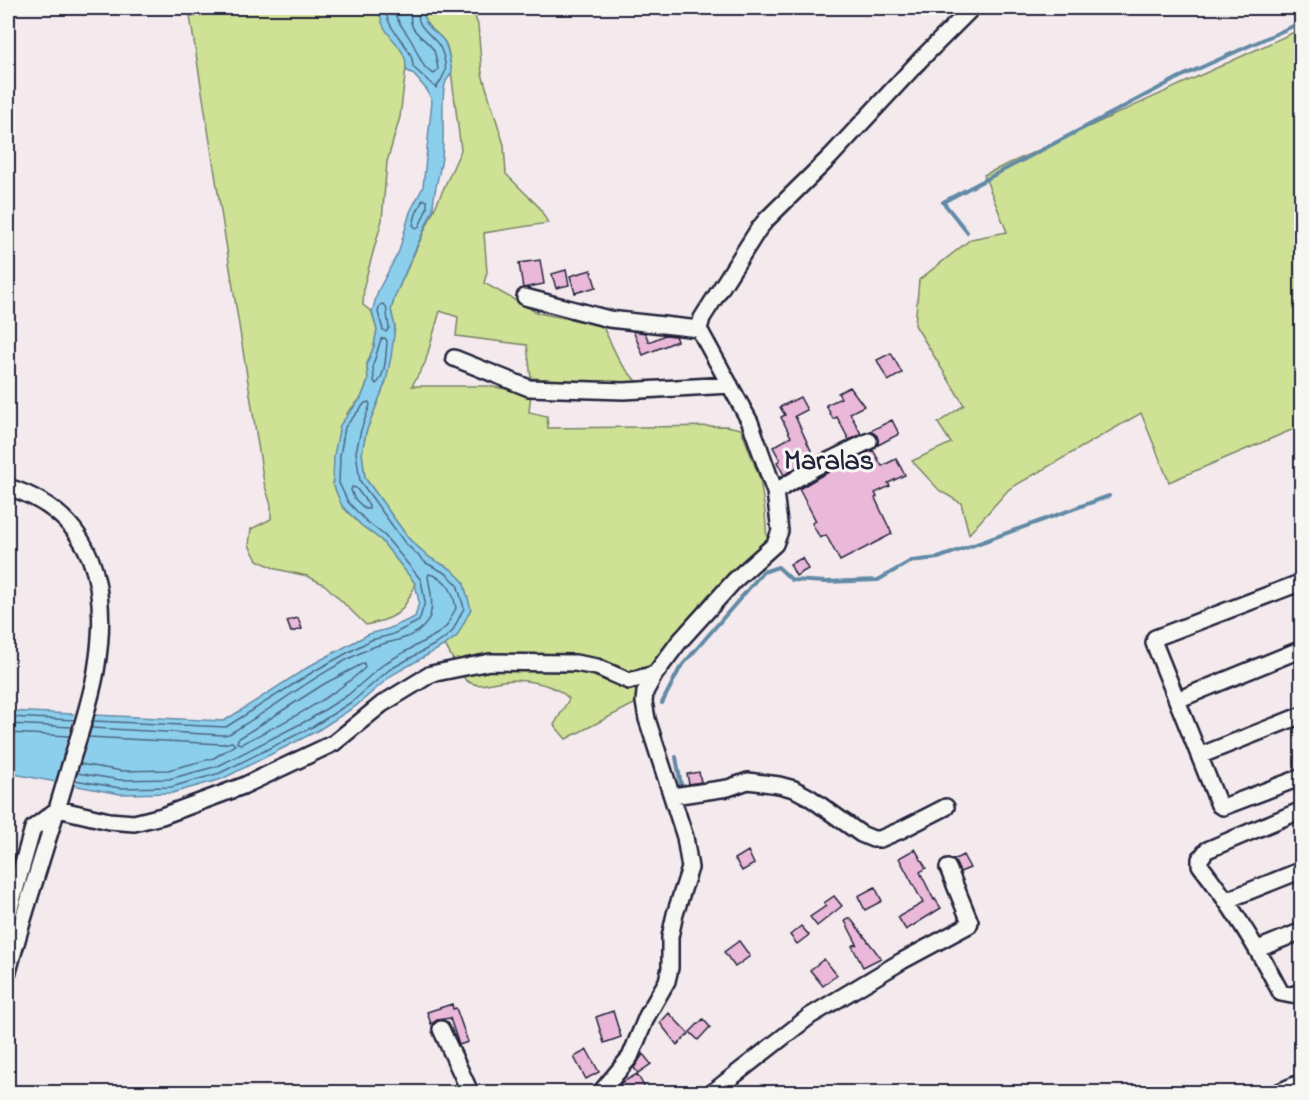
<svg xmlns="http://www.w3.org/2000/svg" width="1309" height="1100" font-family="'Indie Flower',sans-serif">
	<rect width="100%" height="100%" fill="#f4eaed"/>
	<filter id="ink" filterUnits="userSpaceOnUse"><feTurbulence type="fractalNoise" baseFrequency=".0167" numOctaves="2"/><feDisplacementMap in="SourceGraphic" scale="12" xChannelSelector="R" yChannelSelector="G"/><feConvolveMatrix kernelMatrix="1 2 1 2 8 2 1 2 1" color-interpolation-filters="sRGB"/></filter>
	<g filter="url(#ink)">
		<path fill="#cee195" stroke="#788268" stroke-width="1.5" d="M213,8H379L384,26L399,46L407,60L400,117L387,162L382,220L364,285L363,305L372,312L377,330L374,346L367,364L368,381L361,398L347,413L342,506L361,525L381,540L415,583C404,614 398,617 366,625L325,585L307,576L276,569L257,560L249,545L251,529L271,519V505L264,483L190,16L205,14Z
			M426,8H472L478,25L482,74L504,145L506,174L539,207L548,223L484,233L487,272L484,283L538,313L602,325L620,362L641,387L531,378L527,345L456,336L458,317L440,311L425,363L412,386H487L531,393L529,412L547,416L548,428L726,426L741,429L760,479L765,512L767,540L745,563L708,595L647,670L636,703L566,739L554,725L569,699C557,684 522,678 503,681C490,682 480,689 467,681C461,677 450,653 445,645L457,636L451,569L430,558L409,539L365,478L362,453L366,432L386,381L395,327L391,310L395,296L461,150L449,55C448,51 447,44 444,41C436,29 419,26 426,8Z
			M1301,29V426L1169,482L1141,413L1009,489L969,534L961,503L940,491L912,461L951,443L938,423L964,405L915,325L919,280L971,239L1007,232L984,175Z"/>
		<path fill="#8ccfed" stroke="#628aa6" stroke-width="1.5" d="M379,8H426C418,27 438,30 445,43C449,52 450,63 452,72L446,81L444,89C441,111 445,134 442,157C440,175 433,191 433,209L395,296L391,310L395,327L391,357L386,381L366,432L362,453L365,478L409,539L430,558L451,569L463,581L471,609L457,636L445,645L392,675L356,706L317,731L222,779L172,793L120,794L8,773V711L224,721L313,664L369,634L388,629L415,617L419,602L415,583L381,540L361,525L342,506L333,484L334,455L340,425L361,398L368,381L367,364L374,346L377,330L372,312L378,291L399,251L410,212L423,187L432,101L427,90L413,74L406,70C408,50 392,42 384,27C381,21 380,14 379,8Z"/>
		<path fill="#f4eaed" d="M75,711L96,712L74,789L54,786Z"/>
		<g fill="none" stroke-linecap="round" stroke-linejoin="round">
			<path stroke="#4c6782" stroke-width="1.5" d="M385,8C386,12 387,18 389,22C396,38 413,48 413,67L436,88C439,84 443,77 445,72C447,65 442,49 438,44C429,32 413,25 420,8
				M393,8C396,22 405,29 412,42C416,49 419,58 423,64C425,69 430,72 434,74L438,69C437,63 436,54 433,49C423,35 405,32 412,8
				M423,199L427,201V208L419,227L416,228L413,225L416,214Z
				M383,304L386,306L389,328L386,332L383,330L378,312L380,305Z
				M385,338L387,341C386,353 386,376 376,384L374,381L373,365L381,339Z
				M352,487L356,488L369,505V509H365L354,498L351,490Z
				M364,663L365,668C328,701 285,722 241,744L237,743L238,739L324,684Z
				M8,717L75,720
				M8,724L72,727
				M8,733L70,736
				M80,764L122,771L168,770L214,758L235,745L232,742L222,744L88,737
				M77,773L121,780L169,779L218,766L310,719L348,695L385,663L437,634L446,627L456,608C453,591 447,578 429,574L428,577C431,592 436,614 424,626C411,640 389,641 373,647C322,669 277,706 229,734L223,735L91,728
				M75,780L120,788L171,787L220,773L314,726L353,701L389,670L441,641L452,632L464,608L457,584L447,574L426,563L405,543L360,481L356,452L361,430L370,405L369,402L365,403L345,427L340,456L339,483L348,502L365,520L385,536L421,580L425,602L419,621L391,635L371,640L316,670L226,727L93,721"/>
			<path stroke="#628aa6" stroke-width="4" d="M967,232L943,202L1180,77L1302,22
				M662,703L680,668L763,572L778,567L792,580L826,582L878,580L911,561L938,558L1109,496
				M676,757L682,790"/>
		</g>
		<path fill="#eab8d8" stroke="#22223b" stroke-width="1.5" d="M540,260L544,284L523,288L519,263Z
			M566,270L569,285L556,288L552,274Z
			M591,270L596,287L575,293L570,276Z
			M633,331L645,333L649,342L665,335L675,336L677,341L643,355Z
			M891,353L902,373L888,381L877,360Z
			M850,387L864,406L850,413L861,434L849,440L837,417L833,419L826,405L841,398L838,393Z
			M800,397L807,410L795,416L814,457L784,475L777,462L780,460L773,447L791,437L781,417L785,415L780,407Z
			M892,420L899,434L878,445L877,436L870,431Z
			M873,450L882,466L896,459L905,475L888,483L890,486L875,493L877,497L875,498L892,534L840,561L826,535L820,538L812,523L816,521L799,489L819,477Z
			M802,558L808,569L796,576L790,564Z
			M298,618L302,629L291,632L287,621Z
			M699,772L701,782L689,784L687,774Z
			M915,849L926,868L920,872L934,900L935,899L941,908L906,930L898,917L923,903L899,858Z
			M748,851L754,864L742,871L735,859Z
			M963,855L970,868L960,872L953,860Z
			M875,887L882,901L865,910L858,896Z
			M834,896L842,906L817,926L810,917L826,906L824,903Z
			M850,918L881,958L863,967L852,946L857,944L845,921Z
			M801,926L809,935L797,944L790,935Z
			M739,941L750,956L735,967L724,952Z
			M824,959L837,975L823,986L810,970Z
			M452,1004L453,1009L456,1008L468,1042L459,1045L450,1018L437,1020L431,1024L427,1012Z
			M613,1011L621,1037L604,1043L596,1017Z
			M669,1013L689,1034L677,1045L660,1023Z
			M703,1019L710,1027L698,1040L690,1032Z
			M587,1050L599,1072L586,1079L574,1057Z
			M643,1054L651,1064L638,1073L634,1068Z
			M637,1074L645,1088L638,1092H622L619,1086L621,1083Z"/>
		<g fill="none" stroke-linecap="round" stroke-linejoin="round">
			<defs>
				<path id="minor" d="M525,297L609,319L699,329
					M454,358L529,388L624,391L730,385
					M8,487C96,515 110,588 96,671C90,705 78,738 68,772C49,839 26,904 8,972
					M775,492L814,468L869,441
					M1302,582L1155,638L1154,643L1219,805L1223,807L1302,777
					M1177,700L1302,649
					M1199,756L1302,715
					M673,796L728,788L748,781L779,785L794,789L809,797L861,834L873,839H880L901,830L946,807
					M58,809L109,821L134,823L162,816L243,786L334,743L382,704L431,674L490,662L575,663L597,667L629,681L655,674
					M1302,810L1207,850L1200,859V865C1232,906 1257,947 1281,993L1291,995L1302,992
					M1227,900L1302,870
					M8,915L33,828L58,809
					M1258,949L1302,931
					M441,1029L470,1092
					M601,1092L630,1057L647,1016L667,981L670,968V937L675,914L690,868L685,837L647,719L644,702L645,692L655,674L679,642L735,580L775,544L780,531L775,492L750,422L699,329L702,318L758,230L766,220L831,156L921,59L972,8
					M713,1092L810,1016L902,961L969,925L970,922L948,868
					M1279,1092L1302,1082"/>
			</defs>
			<use href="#minor" stroke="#22223b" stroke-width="20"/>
			<use href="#minor" stroke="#f6f6f2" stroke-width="15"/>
		</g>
	</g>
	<g text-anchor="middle" stroke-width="6" stroke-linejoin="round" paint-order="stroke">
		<g font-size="28" font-weight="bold" fill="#22223b" stroke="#f6f6f2">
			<text x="829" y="469">Maralas</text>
		</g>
	</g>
	<rect width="1309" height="1100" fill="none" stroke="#f6f6f2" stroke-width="30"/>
	<rect x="15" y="15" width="1279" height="1070" fill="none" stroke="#22223b" stroke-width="2" filter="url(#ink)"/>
</svg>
